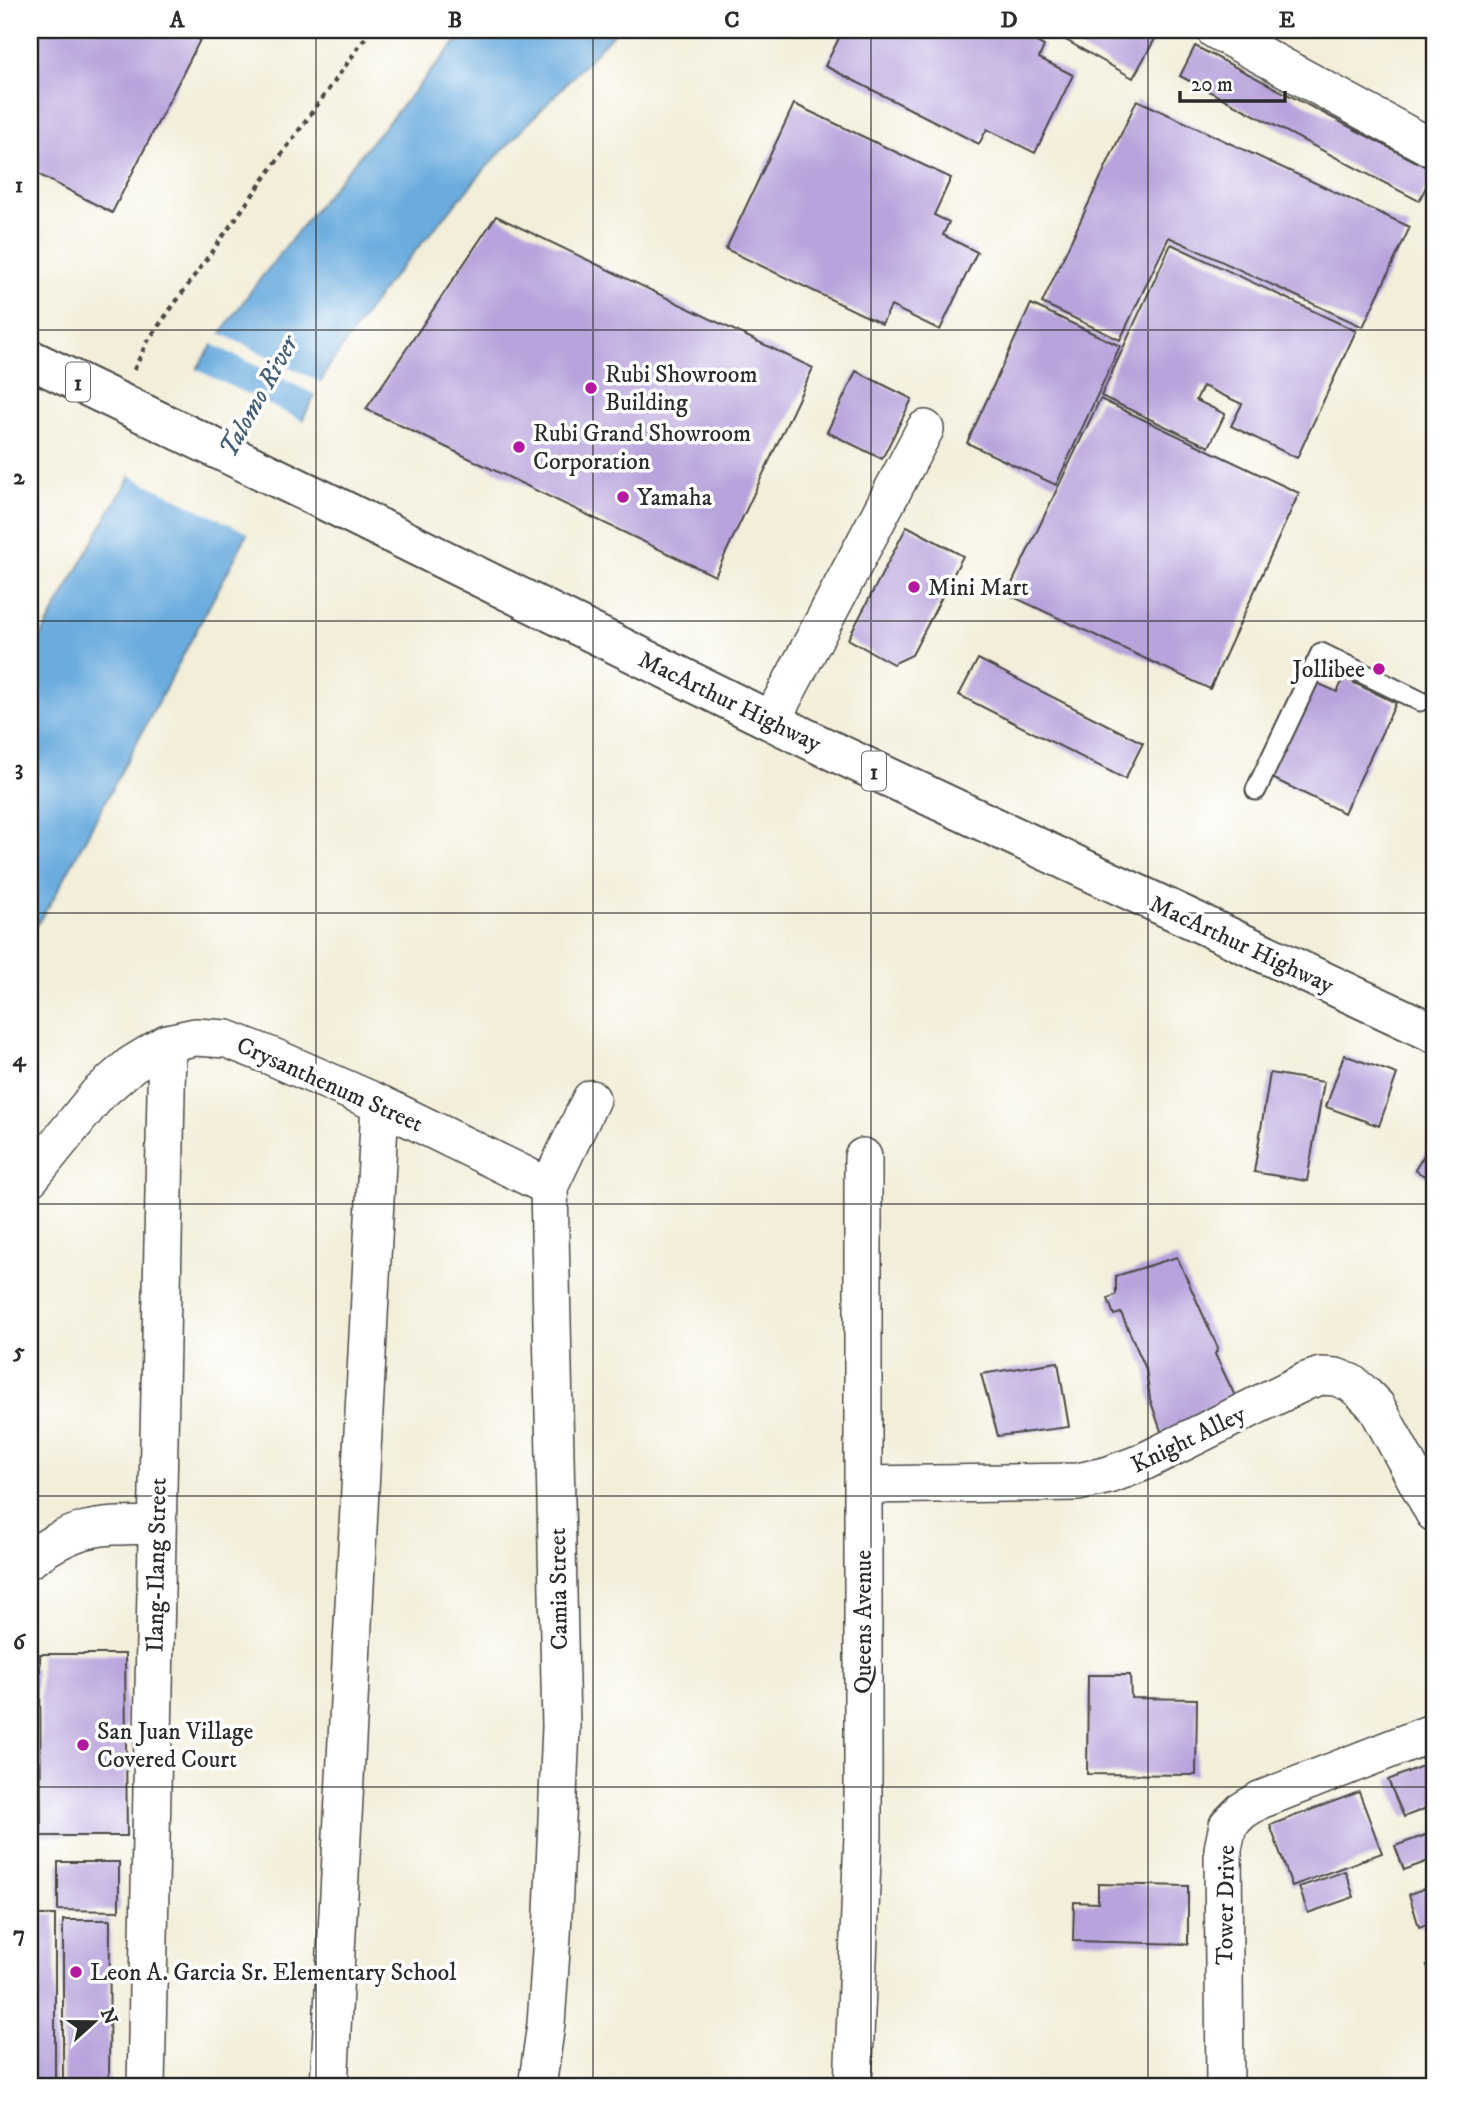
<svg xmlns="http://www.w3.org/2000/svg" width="1464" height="2117" font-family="'IM FELL DW Pica',serif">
	<rect width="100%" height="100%" fill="#fff"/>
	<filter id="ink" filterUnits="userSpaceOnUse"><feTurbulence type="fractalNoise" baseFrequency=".0143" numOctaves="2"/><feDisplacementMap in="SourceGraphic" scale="14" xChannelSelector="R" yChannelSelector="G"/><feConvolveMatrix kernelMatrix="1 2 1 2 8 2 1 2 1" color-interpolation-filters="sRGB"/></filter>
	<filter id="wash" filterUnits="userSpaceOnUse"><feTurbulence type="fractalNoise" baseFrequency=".00686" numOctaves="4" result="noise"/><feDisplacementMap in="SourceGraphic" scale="28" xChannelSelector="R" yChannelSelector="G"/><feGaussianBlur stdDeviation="1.57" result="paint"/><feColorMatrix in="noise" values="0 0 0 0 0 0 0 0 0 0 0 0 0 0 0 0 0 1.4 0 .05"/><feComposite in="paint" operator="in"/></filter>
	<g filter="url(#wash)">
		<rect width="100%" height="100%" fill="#f3eed9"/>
		<path fill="#6aacde" stroke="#4a6c84" stroke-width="2" d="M466,30H617L485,169L387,284L329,366L238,552L55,896L30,936V656L112,507L203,359L253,288L329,192Z"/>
		<path fill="#f3eed9" d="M218,332L324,384L318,396L210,343Z
			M193,368L305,422L250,534L128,475Z"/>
		<g id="blocks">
			<path fill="#b8a3dc" d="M30,30H205L112,213L30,170Z
				M843,30H1033L1029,38L1044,46L1039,58L1073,75L1035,153L987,129L979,144L825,66Z
				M1048,30H1160L1133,78Z
				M1195,46L1434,171L1419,201L1180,76Z
				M1137,100L1410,227L1363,327L1169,237L1120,340L1042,303Z
				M794,104L951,178L934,215L949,222L943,235L977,252L940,330L891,306L882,324L726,249Z
				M496,216L813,368L715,576L366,409Z
				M1171,244L1356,331L1297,458L1231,426L1242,404L1203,386L1196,400L1225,414L1209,447L1101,396Z
				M1031,304L1120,346L1056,485L967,443Z
				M856,371L912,399L882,459L827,432Z
				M1100,399L1299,493L1210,689L1007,594Z
				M907,526L963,556L912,655L893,664L848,639Z
				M978,659L1143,743L1125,779L959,695Z
				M1344,678L1396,703L1344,813L1268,776L1313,681L1337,692Z
				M1344,1055L1397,1074L1379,1126L1326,1107Z
				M1270,1073L1324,1082L1307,1181L1254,1172Z
				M1434,1139V1182L1415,1170Z
				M1177,1257L1218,1348L1215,1354L1236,1398L1162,1434L1150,1399L1146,1369L1121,1313L1114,1315L1108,1299L1116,1294V1276Z
				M1058,1362L1069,1427L998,1436L981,1374Z
				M40,1654H125L127,1836H41Z
				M30,1669H36L35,1870H30Z
				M1088,1675H1130L1131,1698L1197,1699L1196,1775L1087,1774Z
				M1434,1761V1805L1404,1817L1388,1780Z
				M1359,1792L1382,1853L1292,1886L1270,1825Z
				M1434,1832V1859L1404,1870L1395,1846Z
				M58,1862H119V1911L58,1910Z
				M1345,1871L1354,1897L1308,1913L1299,1887Z
				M1098,1884L1188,1886V1944L1073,1941L1074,1902L1098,1903Z
				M1434,1885V1922L1419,1927L1409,1894Z
				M30,1915H55V2087H30Z
				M63,1920H110L109,2087H63Z
				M1434,1962V1981L1427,1965Z"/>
		</g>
	</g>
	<g filter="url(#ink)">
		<use href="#blocks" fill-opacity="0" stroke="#494845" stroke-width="2"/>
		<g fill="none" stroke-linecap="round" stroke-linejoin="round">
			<defs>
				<path id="service" d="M1256,790L1321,653L1420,701"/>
				<path id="minor" d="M1215,30L1434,149
					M771,721L925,429
					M30,1178L98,1094L131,1065L167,1043L195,1037L227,1039L273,1057L380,1104L549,1187
					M863,1485L1078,1482L1109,1475L1141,1463L1306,1381L1321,1376L1336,1377L1351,1383L1363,1393L1376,1406L1434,1513
					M30,1559C77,1524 100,1526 156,1525
					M146,2087L167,1043
					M329,2087L380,1104
					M537,2087L546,2024L552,1936L561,1727L549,1187L591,1099
					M853,2087L863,1835V1157
					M1225,2087L1223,1849L1228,1825L1242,1811L1260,1800L1434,1732"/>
				<path id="trunk" d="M30,359L319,498L820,745L1434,1033"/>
			</defs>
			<use href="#service" stroke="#494845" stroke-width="23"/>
			<use href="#minor" stroke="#494845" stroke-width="40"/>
			<use href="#trunk" stroke="#494845" stroke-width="42"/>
			<path stroke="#494845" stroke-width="4.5" stroke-dasharray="5 5" stroke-linecap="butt" d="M134,370L147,342L371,30"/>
			<use href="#service" stroke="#fff" stroke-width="19"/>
			<use href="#minor" stroke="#fff" stroke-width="37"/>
			<use href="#trunk" stroke="#fff" stroke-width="38"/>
		</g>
	</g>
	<path fill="none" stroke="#2b2b2b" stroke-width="2" stroke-opacity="0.55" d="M316,30V2087M593,30V2087M871,30V2087M1148,30V2087M30,330H1434M30,621H1434M30,913H1434M30,1204H1434M30,1496H1434M30,1787H1434"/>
	<g fill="#b5179e" stroke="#fff" stroke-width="2.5">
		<circle cx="591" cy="388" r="7"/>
		<circle cx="519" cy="447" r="7"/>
		<circle cx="623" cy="497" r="7"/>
		<circle cx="914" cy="587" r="7"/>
		<circle cx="1379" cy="669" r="7"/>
		<circle cx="83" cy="1745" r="7"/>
		<circle cx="76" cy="1972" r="7"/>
	</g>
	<g text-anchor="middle" stroke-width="7" stroke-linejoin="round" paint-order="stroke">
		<g fill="#fff" stroke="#6b6b6b" stroke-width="2">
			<rect x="66" y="362.5" width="24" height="39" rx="5"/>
			<rect x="862" y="751.5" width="24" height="39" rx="5"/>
		</g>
		<g font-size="23" font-weight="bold" fill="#2b2b2b">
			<text x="78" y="390">1</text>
			<text x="874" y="779">1</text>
		</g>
		<g font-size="24" fill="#2b2b2b" stroke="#fff" text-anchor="start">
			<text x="605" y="382">Rubi Showroom<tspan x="605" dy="28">Building</tspan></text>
			<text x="533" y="441">Rubi Grand Showroom<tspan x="533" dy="28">Corporation</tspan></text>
			<text x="637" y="505">Yamaha</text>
			<text x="928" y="595">Mini Mart</text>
			<text x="1365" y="677" text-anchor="end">Jollibee</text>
			<text x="97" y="1739">San Juan Village<tspan x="97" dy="28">Covered Court</tspan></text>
			<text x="90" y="1980">Leon A. Garcia Sr. Elementary School</text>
		</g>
		<g font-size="24" fill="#2b2b2b" stroke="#fff">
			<text transform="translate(730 701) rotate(26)" y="8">MacArthur Highway</text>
			<text transform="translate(1242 944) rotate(25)" y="8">MacArthur Highway</text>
			<text transform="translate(330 1084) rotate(24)" y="8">Crysanthenum Street</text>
			<text transform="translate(1188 1439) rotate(-26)" y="8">Knight Alley</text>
			<text transform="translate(156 1565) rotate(-89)" y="8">Ilang-Ilang Street</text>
			<text transform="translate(558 1589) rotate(-91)" y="8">Camia Street</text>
			<text transform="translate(863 1622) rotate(-90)" y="8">Queens Avenue</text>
			<text transform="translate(1225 1905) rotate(-89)" y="8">Tower Drive</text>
		</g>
		<g font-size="26" font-style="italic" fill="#445f73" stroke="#fff">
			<text transform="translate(258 396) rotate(-61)" y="9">Talomo River</text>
		</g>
	</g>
	<rect width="1464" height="2117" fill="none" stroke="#fff" stroke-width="77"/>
	<g transform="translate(94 2022) rotate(69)" stroke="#ffffff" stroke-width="5" paint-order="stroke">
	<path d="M0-5L12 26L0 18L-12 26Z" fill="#2b2b2b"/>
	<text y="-10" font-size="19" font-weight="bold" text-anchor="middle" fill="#2b2b2b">N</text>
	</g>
	<path d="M1180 91v10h105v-10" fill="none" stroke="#2b2b2b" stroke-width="3.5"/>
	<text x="1191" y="91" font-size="21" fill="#2b2b2b" stroke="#ffffff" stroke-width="5" paint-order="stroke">20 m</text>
	<rect x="38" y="38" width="1388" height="2040" fill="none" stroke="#2b2b2b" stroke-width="2.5"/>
	<g font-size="23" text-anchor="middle" font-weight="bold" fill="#2b2b2b">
		<text x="177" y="27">A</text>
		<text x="455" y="27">B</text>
		<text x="732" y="27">C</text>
		<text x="1009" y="27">D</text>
		<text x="1287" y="27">E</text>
		<text x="19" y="192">1</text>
		<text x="19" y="484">2</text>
		<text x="19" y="775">3</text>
		<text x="19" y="1066">4</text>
		<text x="19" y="1358">5</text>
		<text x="19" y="1649">6</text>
		<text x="19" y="1941">7</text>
	</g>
</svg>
